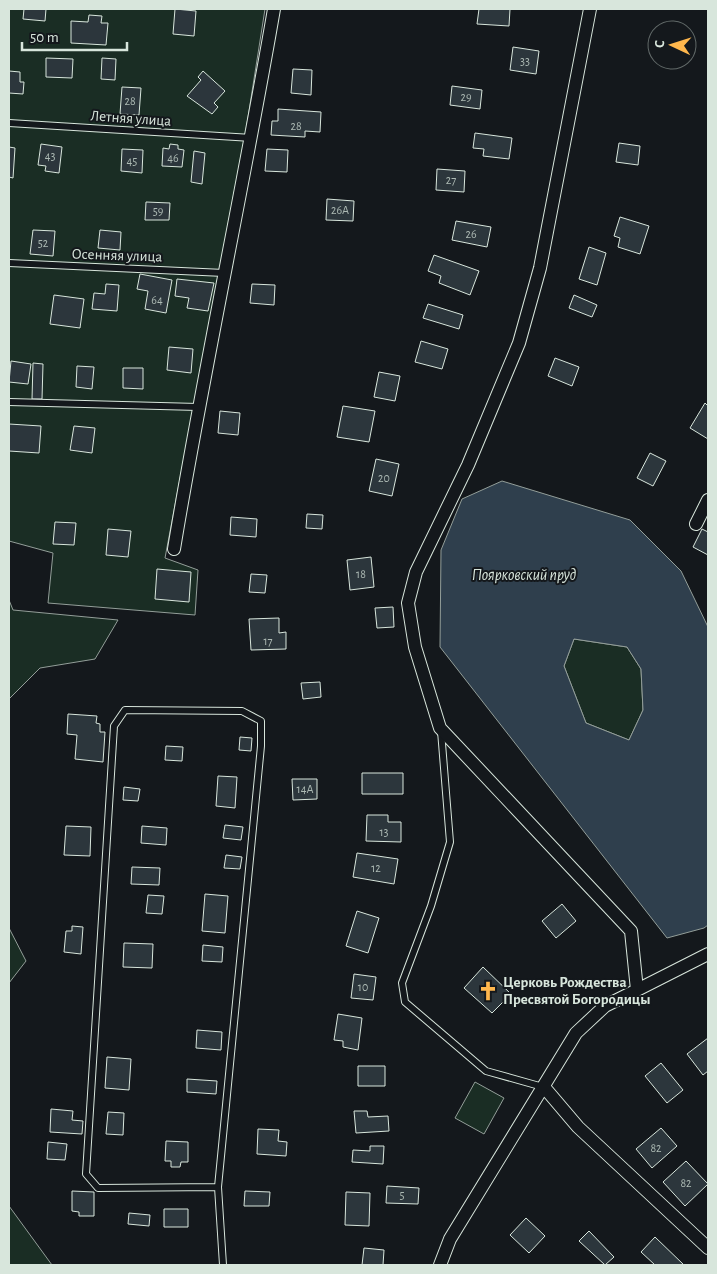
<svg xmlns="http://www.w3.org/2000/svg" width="717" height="1274" font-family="'Alegreya Sans',sans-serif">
	<rect width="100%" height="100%" fill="#14181c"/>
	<path fill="#1a2d24" stroke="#939e99" d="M9,9H265L246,130L165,558L198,570L195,615L48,603L53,553L9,541Z
		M9,600L13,610L118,620L95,659L40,668L9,699Z
		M574,639L627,647L641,669L643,710L629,740L586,723L564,666Z
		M9,928L26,961L9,983Z
		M475,1082L504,1098L484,1134L455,1118Z
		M9,1206L52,1265H9Z"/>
	<path fill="#2f3f4d" stroke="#939e99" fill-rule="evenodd" d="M502,481L630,520L681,571L708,627V925L704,928L667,938L440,647L441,550L462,499ZM574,639L627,647L641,669L643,710L629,740L586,723L564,666Z"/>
	<path fill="#2c363c" stroke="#d8e6dc" d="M24,9H46L45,21L23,19Z
		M175,9L196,11L194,36L173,34Z
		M479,9H510L509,26L477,24Z
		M89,15L102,16L101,23H108L106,45L71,43V21L88,22Z
		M513,47L539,51L536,74L510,70Z
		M46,58L73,59L72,78L46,77Z
		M102,58L116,59L115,80L101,79Z
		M293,69L312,70L311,95L291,93Z
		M9,71L20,72V82H24L23,94L9,93Z
		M203,71L225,91L214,103L218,107L212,114L187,96L201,80L198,77Z
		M452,86L482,90L480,109L450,105Z
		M122,87L141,88L139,115L120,114Z
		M278,109L321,112L320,132L305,131V137L271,135L272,121H278Z
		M475,133L512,138L509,159L483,156L484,149L473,148Z
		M619,143L640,146L638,165L616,162Z
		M41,144L62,147L59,173L45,171L46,166L38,165Z
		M170,144L178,145V149L184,150L182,167L162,166L163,148L169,149Z
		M9,147L15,148L13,178L9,177Z
		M122,149L143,150L142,173L121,171Z
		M267,149L288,150L287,172L265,171Z
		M194,151L205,153L202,184L191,182Z
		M437,169L465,171L464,192L436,190Z
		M327,199L354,201L353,221L326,220Z
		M146,202L170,203L169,220H145Z
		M620,217L649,226L640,254L618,247L620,238L614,236Z
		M456,221L491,227L487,247L452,240Z
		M33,230L55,231L53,256L30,254Z
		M100,230L121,232L120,250L98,248Z
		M589,247L606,253L597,285L579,279Z
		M434,255L479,271L470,295L439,283L441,276L428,271Z
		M140,274L172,280L166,313L145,309L148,291L137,289Z
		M177,279L214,283L208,311L187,308L189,298L175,296Z
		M106,284L119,285L117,311L92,309L94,293L105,294Z
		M252,284L275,285L274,305L250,303Z
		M54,295L84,299L80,328L50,324Z
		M574,295L597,305L592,317L569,308Z
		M428,304L463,315L459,329L423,318Z
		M421,341L448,349L442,369L415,362Z
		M169,347L193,349L191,373L167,370Z
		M555,358L579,367L572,386L548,376Z
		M11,361L31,364L28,384L9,382Z
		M33,363L43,364L42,399H32Z
		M77,366L94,367L92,389L76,387Z
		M123,368H143V389L123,388Z
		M379,372L400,376L395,401L374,397Z
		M705,403L708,406V439L690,428Z
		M343,406L375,411L369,442L337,437Z
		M220,411L240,413L238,435L218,433Z
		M9,424L41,426L39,453L9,451Z
		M74,426L95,428L92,453L70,450Z
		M650,453L666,461L653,486L637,478Z
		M376,459L399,464L392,496L369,491Z
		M307,514L323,515L322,529L306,528Z
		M231,517L257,519L256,537L230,535Z
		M55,522L76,523L74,545L53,544Z
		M108,529L131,531L128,557L106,555Z
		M702,529L708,532V555L693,547Z
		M371,557L374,587L350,590L347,560Z
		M157,569L191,572L189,602L155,599Z
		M251,574L267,575L265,593L249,592Z
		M393,607L394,627L377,628L375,608Z
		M279,618V633L286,632V649L251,650L249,619Z
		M320,682L321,697L303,699L301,683Z
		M68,714L97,716L96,723L100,724V732H105L103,762L75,759L77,735L67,734Z
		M240,737L252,738L251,751L239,750Z
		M166,746L183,747L182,761L165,760Z
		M362,773H403V794H362Z
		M218,776L237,777L235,808L216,806Z
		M292,779H317V799L293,800Z
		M124,787L140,789L138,801L123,800Z
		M367,815H388V822H401V842L366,841Z
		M225,825L243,827L241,840L223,838Z
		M66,826L91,827L90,856L64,855Z
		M142,826L167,828L166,845L141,843Z
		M357,853L398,859L394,884L353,877Z
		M226,855L242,857L240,869L224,868Z
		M132,867L160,868L159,885L131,884Z
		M205,894L228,896L225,933L202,931Z
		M148,895L164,896L162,914L146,913Z
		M562,904L576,921L556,938L542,921Z
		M357,911L379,918L368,953L346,946Z
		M72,926L83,927L81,954L64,952L66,931H72Z
		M124,943L153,944L152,968L123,967Z
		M203,945L223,947L222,962L202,961Z
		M483,967L511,994L492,1013L464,988Z
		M354,974L376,977L373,1000L351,998Z
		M338,1014L362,1018L358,1050L343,1047V1041L334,1040Z
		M197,1030L222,1032L221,1050L196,1048Z
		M708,1038V1071L703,1075L687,1054Z
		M107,1057L131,1059L129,1090L105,1088Z
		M661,1063L683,1090L667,1103L645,1076Z
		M358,1066H385V1086H358Z
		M187,1079L217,1081L216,1094L187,1092Z
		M51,1109L73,1111L72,1120L83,1121L82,1134L50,1132Z
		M354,1111H367L368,1117L388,1116L389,1131L356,1133Z
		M108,1112L124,1113L123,1135L106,1134Z
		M661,1128L677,1146L652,1168L636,1149Z
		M258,1129L279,1130L278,1141L287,1142L286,1156L257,1154Z
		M166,1141L188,1142V1162H181L180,1167H171V1161H165Z
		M48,1142L67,1144L65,1160L47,1159Z
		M370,1146H384L383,1164L352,1162L353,1150L370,1151Z
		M686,1161L708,1184L685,1206L663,1182Z
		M387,1186L419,1188L418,1204L386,1203Z
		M72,1191L94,1192V1216H79V1212L72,1211Z
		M245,1191L270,1192L269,1206H244Z
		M346,1192L370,1193L369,1226L345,1225Z
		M164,1209H188V1227H164Z
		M129,1213L150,1215L149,1226L128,1224Z
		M526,1218L545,1236L529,1253L510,1235Z
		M589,1231L614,1257L605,1265L579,1241Z
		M655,1237L684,1265H655L641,1252Z
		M364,1248L384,1250L383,1265H362Z"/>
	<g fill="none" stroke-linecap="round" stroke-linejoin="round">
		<defs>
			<path id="service" d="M9,123L252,138
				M9,263L224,273
				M9,402L198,407
				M441,731L450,842L431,906L402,983L405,1002L486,1071L543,1087
				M218,1187L98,1188L86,1174L114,726L125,710L242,711L261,721V746L218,1187L223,1265"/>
			<path id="minor" d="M696,524L708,500
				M174,549C204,368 243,189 274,9
				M637,990L708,954
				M544,1087L578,1127L708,1248
				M440,1265L450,1239L576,1033L605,1006L637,990L631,931L440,728L415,647L408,603L416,572L468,465L519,343L540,268L590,9"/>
		</defs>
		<use href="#service" stroke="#d8e6dc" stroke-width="8"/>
		<use href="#minor" stroke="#d8e6dc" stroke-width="14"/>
		<use href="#service" stroke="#14181c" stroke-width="6"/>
		<use href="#minor" stroke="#14181c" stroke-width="12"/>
	</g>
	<defs>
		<symbol id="church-bare" viewBox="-9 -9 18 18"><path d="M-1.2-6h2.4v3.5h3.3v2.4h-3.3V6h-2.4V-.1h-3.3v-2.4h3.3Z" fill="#ffb74d" stroke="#14181c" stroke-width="2.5" paint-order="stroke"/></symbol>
	</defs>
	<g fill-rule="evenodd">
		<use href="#church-bare" x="474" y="977" width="28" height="28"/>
	</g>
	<g text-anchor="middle" stroke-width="4" stroke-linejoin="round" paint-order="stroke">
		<g font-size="12" fill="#adbab4">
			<text x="525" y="65">33</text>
			<text x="466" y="101">29</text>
			<text x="130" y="105">28</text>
			<text x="296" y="130">28</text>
			<text x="50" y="160">43</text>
			<text x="173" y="162">46</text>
			<text x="132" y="165">45</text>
			<text x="451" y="184">27</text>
			<text x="340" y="214">26А</text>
			<text x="158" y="215">59</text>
			<text x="471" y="238">26</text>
			<text x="43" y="247">52</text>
			<text x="157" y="304">64</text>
			<text x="384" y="482">20</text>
			<text x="361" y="578">18</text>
			<text x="268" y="645">17</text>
			<text x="305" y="793">14А</text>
			<text x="384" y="836">13</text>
			<text x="376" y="872">12</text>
			<text x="363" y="991">10</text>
			<text x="656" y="1152">82</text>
			<text x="686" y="1187">82</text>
			<text x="402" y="1199">5</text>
		</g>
		<g font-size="15" fill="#d8e6dc" stroke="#14181c">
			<text transform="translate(131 118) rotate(4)" y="5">Летняя улица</text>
			<text transform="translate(117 255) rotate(2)" y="5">Осенняя улица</text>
		</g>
		<g font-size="15" font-weight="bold" fill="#d8e6dc" stroke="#14181c" text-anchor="start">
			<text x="503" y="987">Церковь Рождества<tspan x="503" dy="17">Пресвятой Богородицы</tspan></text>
		</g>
		<g font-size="16" font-style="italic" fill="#d8e6dc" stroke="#14181c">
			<text x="524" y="580">Поярковский пруд</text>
		</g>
	</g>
	<rect width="717" height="1274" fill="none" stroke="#d8e6dc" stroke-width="20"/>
	<g transform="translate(672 45) rotate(274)"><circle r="24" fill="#14181c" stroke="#626a69"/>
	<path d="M0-4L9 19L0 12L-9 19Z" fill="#ffb74d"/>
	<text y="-8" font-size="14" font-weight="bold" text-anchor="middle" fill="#d8e6dc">С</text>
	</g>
	<path d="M22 42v8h105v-8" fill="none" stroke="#d8e6dc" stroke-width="2.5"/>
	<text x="30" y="42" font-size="15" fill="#d8e6dc" stroke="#14181c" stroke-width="4" paint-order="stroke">50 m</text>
</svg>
